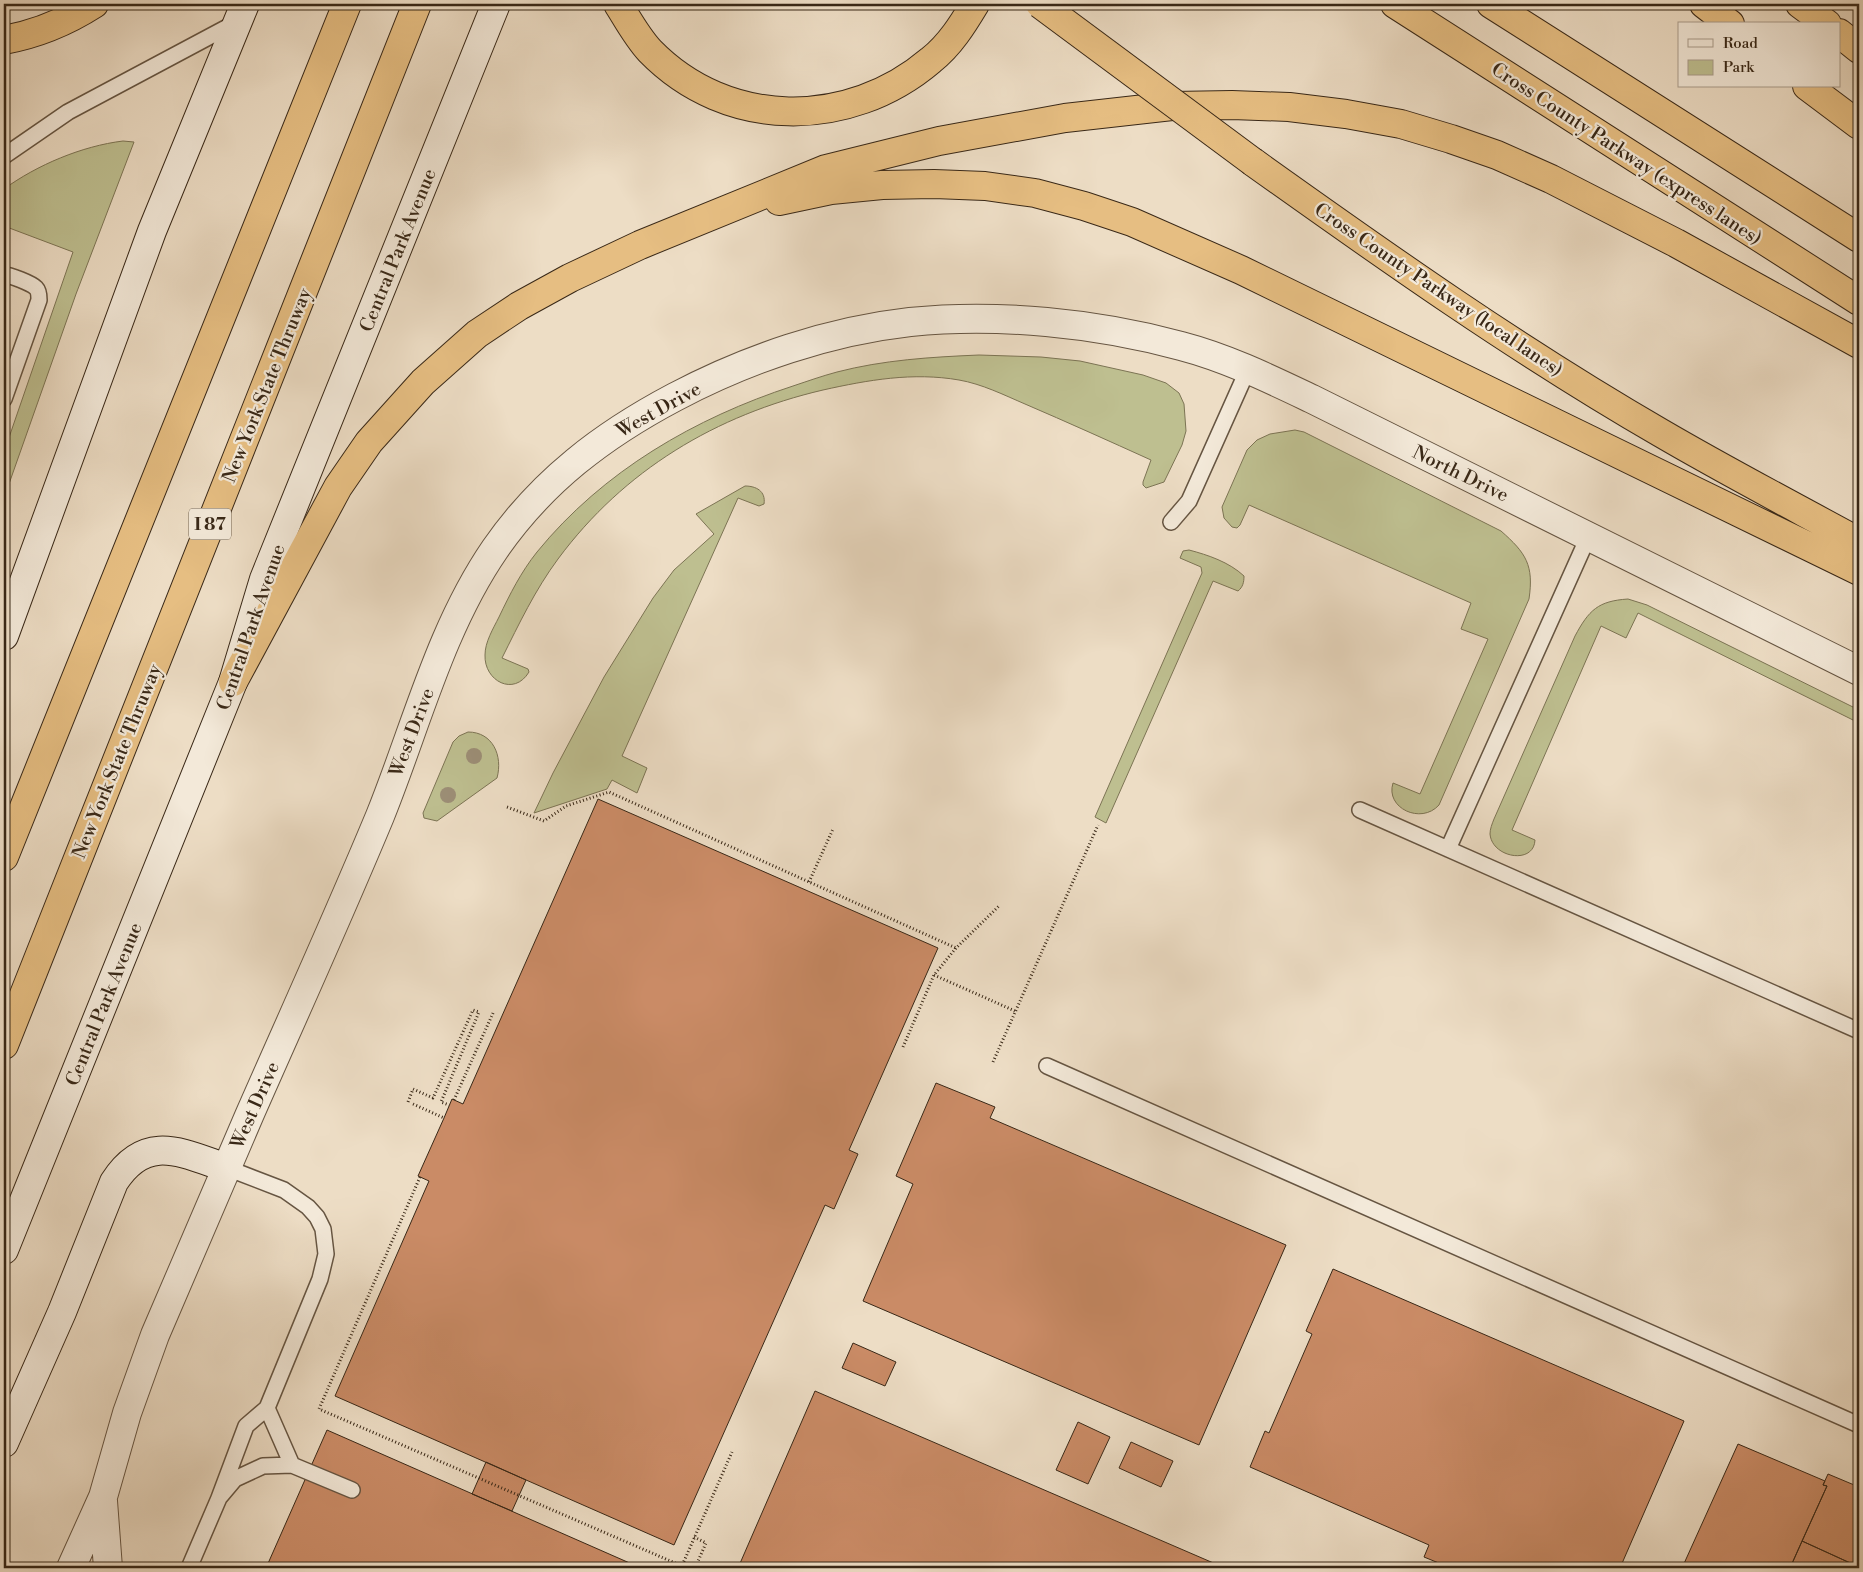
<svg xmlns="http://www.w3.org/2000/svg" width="1863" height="1572" font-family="'Libre Bodoni',serif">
	<rect width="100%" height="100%" fill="#edddc5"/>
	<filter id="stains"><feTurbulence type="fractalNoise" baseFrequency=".004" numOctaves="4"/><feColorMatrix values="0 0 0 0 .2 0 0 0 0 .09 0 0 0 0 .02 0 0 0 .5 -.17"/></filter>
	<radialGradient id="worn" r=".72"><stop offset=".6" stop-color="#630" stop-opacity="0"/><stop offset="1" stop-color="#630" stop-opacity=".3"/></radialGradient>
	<path fill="#bebf90" stroke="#7c7454" d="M123,141L134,142L76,294L4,498V452L73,252L4,226V189C37,165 82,146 123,141Z
		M979,355L1041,357L1080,361L1143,375L1166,383L1179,393L1184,404L1186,431L1182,445L1164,482L1146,488L1143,485V482L1151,460C1109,441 1067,422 1025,404C1004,395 982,384 959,380C913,372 868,380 823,390C716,415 624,470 558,559C535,590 519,624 502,658L528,669L529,672C514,697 484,681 485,655C485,642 493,629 499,617C510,594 521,572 537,552C603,471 695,418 793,386C808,381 822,376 837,372C883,360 931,357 979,355Z
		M1295,430L1304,432L1501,531C1526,553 1534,565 1529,599L1439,805C1421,825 1385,808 1393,783L1420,794L1488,639L1461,629L1471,603L1249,505L1240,525L1237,528L1232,527L1224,518L1222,507L1247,450L1257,440L1270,434Z
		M745,486C756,486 766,491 764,504L759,506L738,498L622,756L647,768L637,793L612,780L607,789L534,813L553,773L604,677L653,598L674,570L714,534L696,514Z
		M1189,550C1208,555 1229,562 1244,576C1244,582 1243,587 1238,591L1213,581L1106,823L1095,817L1202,573L1201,567L1180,558L1183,551Z
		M1628,599L1647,605L1859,710V723L1638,613L1626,638L1601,626L1512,830L1535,840C1534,865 1492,858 1490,834C1490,829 1492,824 1494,819L1575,636C1589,610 1598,601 1628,599Z
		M468,732C493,732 503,756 497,778L437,821L424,818L423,813L453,742L459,736Z"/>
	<path fill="#ca8b66" stroke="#392817" d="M598,799L938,948L849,1150L858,1154L834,1209L825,1205L674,1545L335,1396L429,1181L418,1176L444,1118L452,1099L463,1104Z
		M936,1083L995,1107L990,1118L1286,1245L1199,1445L863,1301L913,1184L896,1176Z
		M1333,1269L1684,1421L1620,1568H1451L1424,1557L1429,1545L1250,1467L1265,1431L1269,1433L1312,1334L1306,1331Z
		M853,1343L896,1362L885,1386L842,1368Z
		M815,1391L1225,1568H738Z
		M1078,1422L1110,1437L1088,1484L1056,1470Z
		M327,1430L641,1568H266Z
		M1131,1442L1173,1461L1161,1487L1119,1468Z
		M1738,1444L1825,1481L1823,1485L1827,1486L1790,1568H1682Z
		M486,1462L526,1480L512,1511L472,1494Z
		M1828,1474L1859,1487V1567L1802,1541L1827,1486L1823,1485Z
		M1802,1541L1859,1567V1568H1790Z"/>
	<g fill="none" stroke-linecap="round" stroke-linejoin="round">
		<defs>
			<path id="service" d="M4,156L68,112L237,22
				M4,275C10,275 31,283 36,288C39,291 39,296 39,300L4,399
				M1171,522L1189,501L1248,369
				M1360,810L1859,1031
				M1448,849L1589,535
				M1047,1066L1859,1425
				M267,1408L292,1465
				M219,1498L246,1426L267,1408L320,1279L326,1254L323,1229L317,1217L308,1207L284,1190L227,1168
				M189,1568L219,1498L235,1479L263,1466L292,1465L352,1490"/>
			<path id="minor" d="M103,1501L108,1568
				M71,1568L103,1497L127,1413L155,1335C186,1262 217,1189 249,1116C293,1016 338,917 380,816C416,727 440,629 495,549C542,481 603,435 675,397C747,359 829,331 910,322C997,313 1097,323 1181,346C1227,358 1270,379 1312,399L1859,671"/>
			<path id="secondary" d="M4,636L152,231L245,4
				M4,1250L233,682L264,579L496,4
				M4,1443L62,1312L114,1182C146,1132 182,1153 227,1168"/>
			<path id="motorway" d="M618,4C628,20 637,37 650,51C727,130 849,130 931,60C950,45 963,24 975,4
				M1395,4L1859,301
				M1491,4L1859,238
				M1704,4L1730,24
				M1800,4L1827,24
				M1839,33L1859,49
				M4,40C37,34 66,22 94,4
				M1807,86L1859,125
				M1253,162C1386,257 1519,351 1661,433C1726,471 1793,506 1859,542
				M779,201L831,190L882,185L934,184L985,186L1035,193L1084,206L1132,222L1241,270L1859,571
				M233,682L338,487L369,442L423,382L477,334L519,306L570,278L640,245L826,169L939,141L1065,118L1172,106L1232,105L1289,107L1346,114L1401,124L1451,139L1497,155L1551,179L1676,243L1859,344
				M4,857L347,4
				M4,1045L417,4"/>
		</defs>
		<use href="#service" stroke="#665542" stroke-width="18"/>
		<use href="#minor" stroke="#665542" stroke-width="30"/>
		<use href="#secondary" stroke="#392817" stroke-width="30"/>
		<use href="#motorway" stroke="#392817" stroke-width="30"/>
		<path stroke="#392817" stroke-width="3" stroke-dasharray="1 2.5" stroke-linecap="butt" d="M507,807L544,821L566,806L609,792L956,948
			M809,882L833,829
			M934,975L1015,1011
			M903,1047L934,975L956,948L1000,905
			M993,1062L1098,825
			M454,1100L493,1013
			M408,1102L413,1089L433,1098L473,1010L479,1012L441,1102L449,1105
			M413,1104L444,1118
			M420,1177L319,1409L682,1566
			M694,1537L706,1543L695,1568
			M681,1568L732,1452"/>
		<use href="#service" stroke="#f3e9d9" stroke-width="15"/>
		<use href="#minor" stroke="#f3e9d9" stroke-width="28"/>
		<use href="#secondary" stroke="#f3e9d9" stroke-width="28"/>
		<use href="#motorway" stroke="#e6be82" stroke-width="28"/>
		<defs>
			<path id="motorway-bridge" d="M1040,4L1253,162"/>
		</defs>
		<use href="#motorway-bridge" stroke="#392817" stroke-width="30" stroke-linecap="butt"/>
		<use href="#motorway-bridge" stroke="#e6be82" stroke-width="28"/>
	</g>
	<g fill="#9c8e76">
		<circle cx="474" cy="756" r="8"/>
		<circle cx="448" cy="795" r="8"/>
	</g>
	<g text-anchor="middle" stroke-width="4.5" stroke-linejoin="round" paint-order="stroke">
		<rect fill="#f3e9d9" stroke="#716251" stroke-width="1" x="189" y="508.5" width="42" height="31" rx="4"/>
		<g font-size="18" font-weight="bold" fill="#392817">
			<text x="210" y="530">I 87</text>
		</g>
		<g font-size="19" fill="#392817" stroke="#f3e9d9">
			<text transform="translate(1627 153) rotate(33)" y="7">Cross County Parkway (express lanes)</text>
			<text transform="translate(397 250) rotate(-68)" y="7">Central Park Avenue</text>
			<text transform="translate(1439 289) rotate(34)" y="7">Cross County Parkway (local lanes)</text>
			<text transform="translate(266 385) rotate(-68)" y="7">New York State Thruway</text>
			<text transform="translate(658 409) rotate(-29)" y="7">West Drive</text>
			<text transform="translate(1461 473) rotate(26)" y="7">North Drive</text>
			<text transform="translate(250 627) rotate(-71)" y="7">Central Park Avenue</text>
			<text transform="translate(411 732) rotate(-69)" y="7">West Drive</text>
			<text transform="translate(116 761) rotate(-68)" y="7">New York State Thruway</text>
			<text transform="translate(103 1004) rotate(-68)" y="7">Central Park Avenue</text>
			<text transform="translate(254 1105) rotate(-66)" y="7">West Drive</text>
		</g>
	</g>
	<rect width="1863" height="1572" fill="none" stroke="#edddc5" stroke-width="20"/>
	<rect x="5" y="5" width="1853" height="1562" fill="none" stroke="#392817" stroke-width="2.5"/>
	<rect x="10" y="10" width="1843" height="1552" fill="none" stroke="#392817"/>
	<rect x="1678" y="22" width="162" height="65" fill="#f3e9d9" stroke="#a99c8b"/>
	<rect x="1688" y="39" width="25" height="8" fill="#f3e9d9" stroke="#a99c8b"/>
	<text x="1723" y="48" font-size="15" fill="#392817">Road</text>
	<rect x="1688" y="60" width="25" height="15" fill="#bebf90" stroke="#a99c8b"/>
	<text x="1723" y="72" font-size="15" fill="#392817">Park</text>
	<rect width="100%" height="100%" filter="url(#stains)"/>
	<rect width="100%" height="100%" fill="url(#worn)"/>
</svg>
